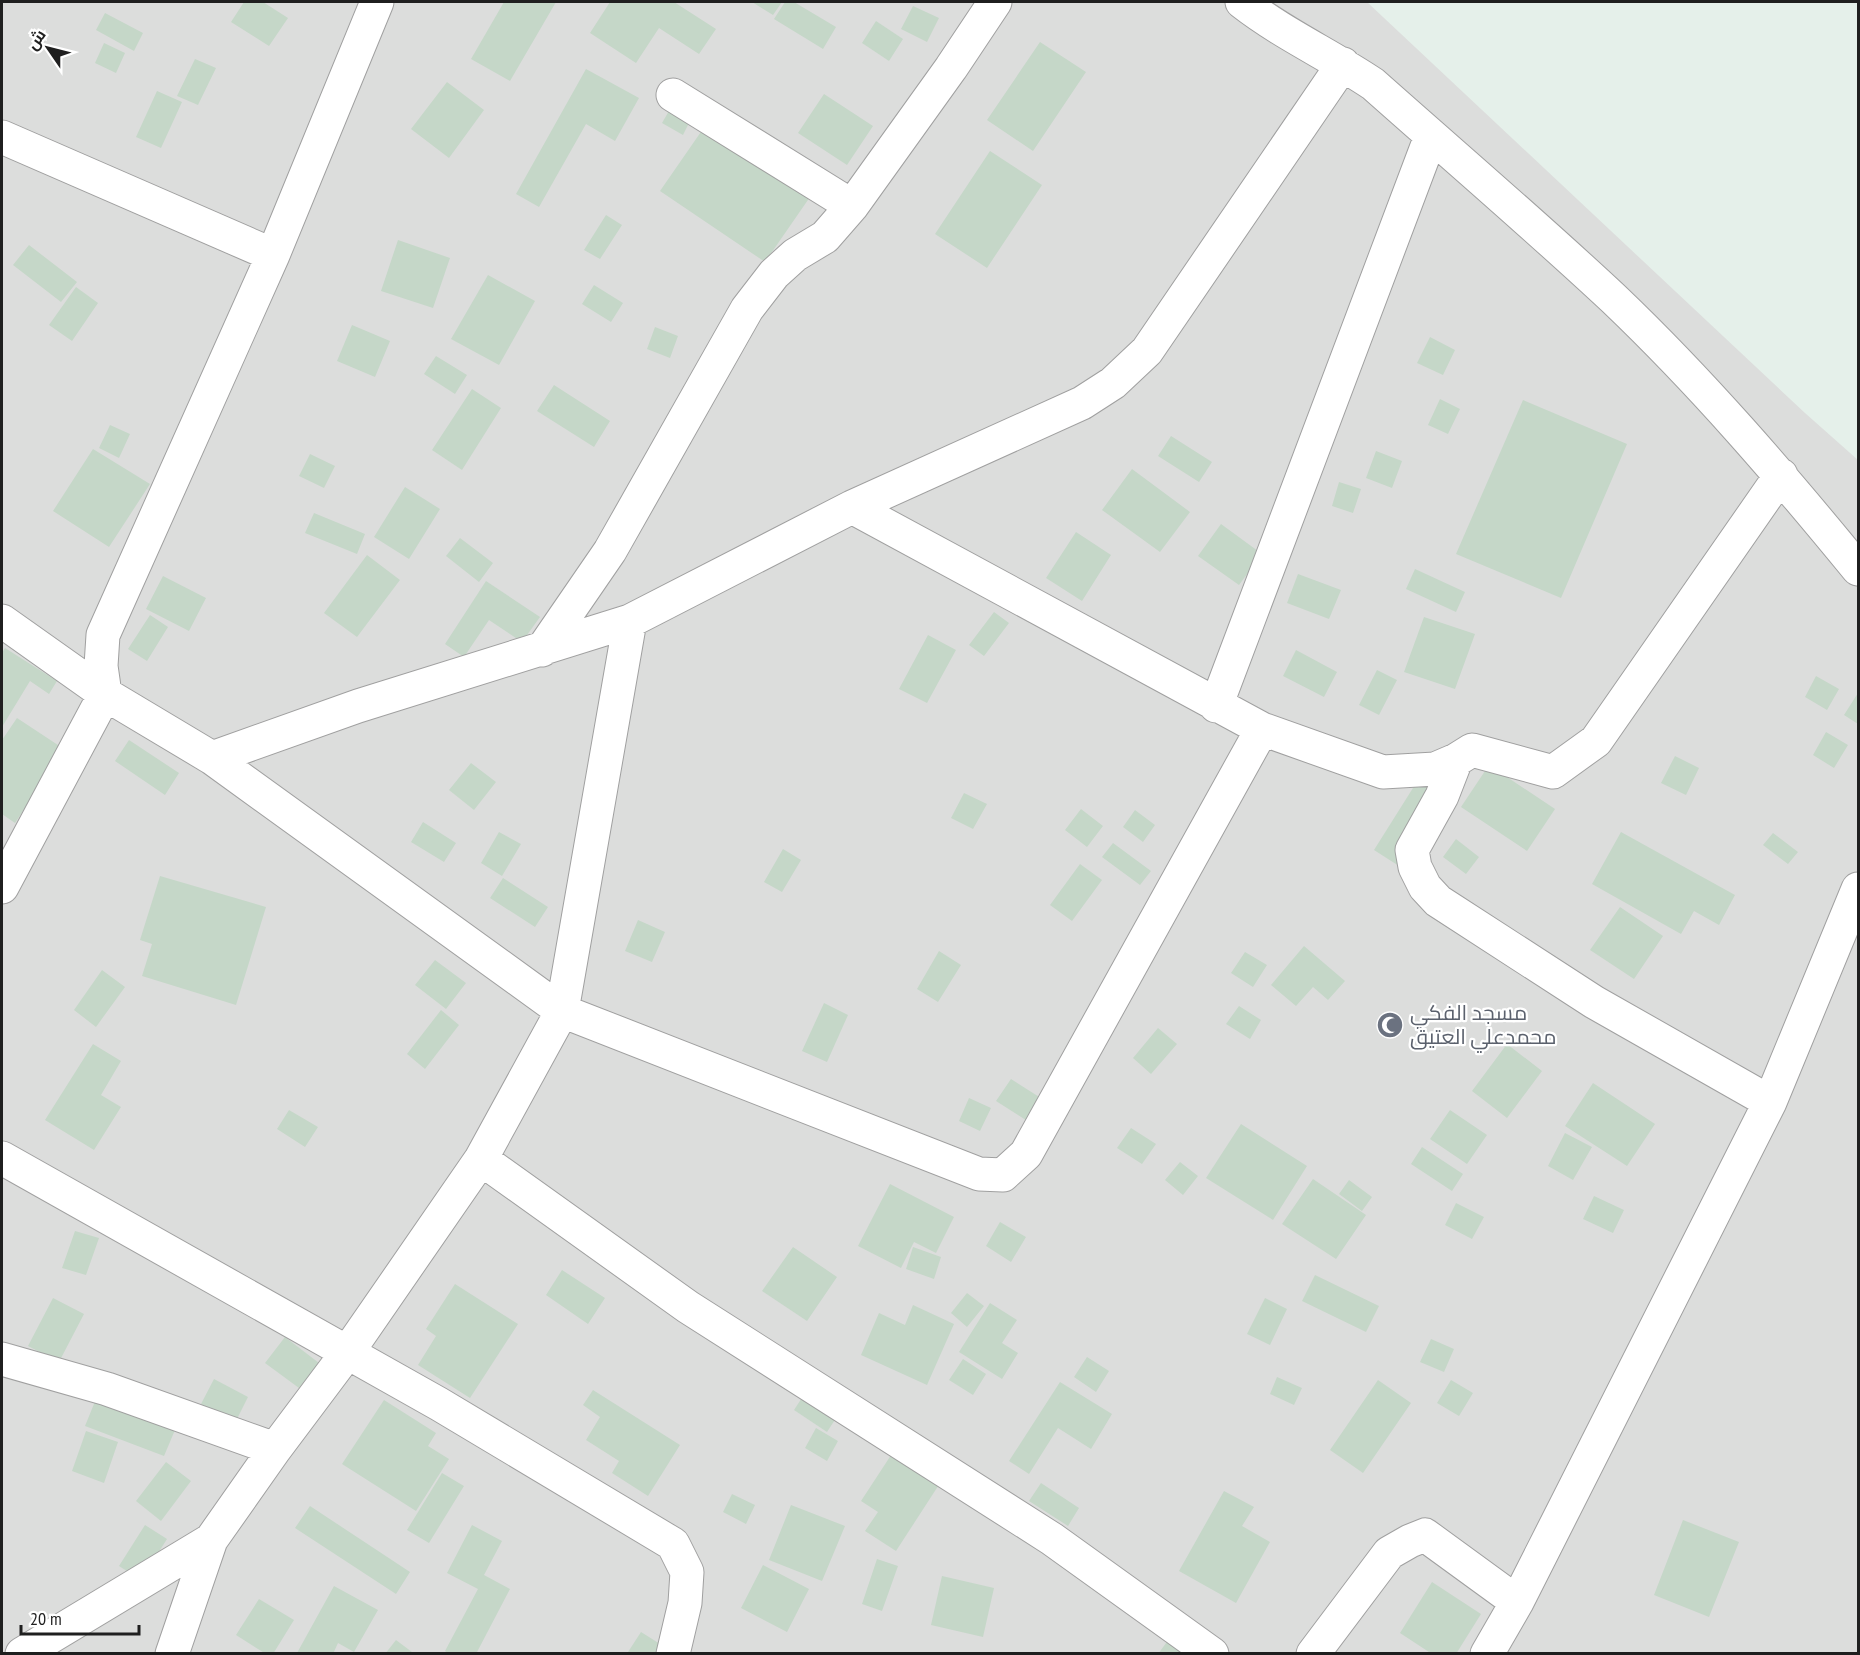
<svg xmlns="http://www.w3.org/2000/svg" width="1860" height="1655" font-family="'PT Sans Narrow',Cairo,sans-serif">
	<rect width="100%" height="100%" fill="#e5f0ea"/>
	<path fill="#dcdddc" d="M2,2H1367L1805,413L1858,460V1653L2,1654Z"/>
	<path fill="#c5d7c8" d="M244,2H263L288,18L269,46L231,22Z
		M504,2H556L510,81L471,59Z
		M610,2H674L716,29L699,54L659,28L636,63L590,33Z
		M752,2H782L773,15Z
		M785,2H794L836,27L823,49L774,19Z
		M913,6L939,18L927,42L901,29Z
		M105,13L143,33L134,51L96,30Z
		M876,21L903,39L889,61L862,43Z
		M1040,42L1086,72L1033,151L987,120Z
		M104,43L125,53L116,73L95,63Z
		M195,59L216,68L198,105L177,96Z
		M586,69L639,98L615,141L586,124L539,207L516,194Z
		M447,82L484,110L449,158L411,129Z
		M157,91L182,102L161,148L136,137Z
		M824,94L873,126L847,165L798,133Z
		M673,104L693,115L683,135L662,123Z
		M705,126L810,197L765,262L660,191Z
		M990,151L1042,185L987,268L935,234Z
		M606,215L622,225L600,259L584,250Z
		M398,240L450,258L433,308L381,291Z
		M29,245L77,282L61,302L13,265Z
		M488,275L535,301L499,365L451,339Z
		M594,285L623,303L611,322L582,304Z
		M76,287L98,303L72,341L49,325Z
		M352,325L390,341L375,377L337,361Z
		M655,327L678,336L670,358L647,349Z
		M1430,337L1455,350L1443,375L1417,363Z
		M436,356L467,375L455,394L424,374Z
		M554,385L610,421L594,447L537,411Z
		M472,389L501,408L462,470L432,450Z
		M1440,399L1460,409L1448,434L1428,425Z
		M1523,400L1627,444L1561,598L1456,554Z
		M110,425L130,434L119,458L99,448Z
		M1171,436L1212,462L1199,482L1158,456Z
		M93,449L150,484L109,547L53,511Z
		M1376,451L1402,461L1392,488L1366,478Z
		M310,454L335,466L324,488L299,476Z
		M1132,469L1190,512L1160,552L1102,510Z
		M1339,482L1361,489L1353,513L1332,506Z
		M405,487L440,509L409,559L374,537Z
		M314,513L365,534L357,554L305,533Z
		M1221,524L1262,554L1239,585L1198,556Z
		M1076,532L1111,555L1082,601L1046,578Z
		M460,538L493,563L479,582L446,556Z
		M367,555L400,580L357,637L324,613Z
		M1415,569L1465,592L1456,612L1406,589Z
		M1298,574L1341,590L1329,619L1287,603Z
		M163,576L206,598L189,631L146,609Z
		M486,581L540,617L522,642L489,620L464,657L445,644Z
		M994,612L1009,623L984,656L969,645Z
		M150,615L168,627L147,661L128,649Z
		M1424,617L1475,634L1455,689L1404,672Z
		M928,635L956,650L927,703L899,689Z
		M5,648L57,681L49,694L30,681L2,727V653Z
		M1296,650L1337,672L1324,697L1283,676Z
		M1377,670L1397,680L1379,715L1359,705Z
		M1816,676L1839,689L1827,710L1805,697Z
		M1858,693V724L1844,715Z
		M17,718L64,749L15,823L2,814V740Z
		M1826,732L1848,745L1834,768L1813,755Z
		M129,740L179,773L165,795L115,761Z
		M1675,756L1699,768L1686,795L1661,783Z
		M471,763L496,782L474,810L449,790Z
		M1489,765L1555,809L1527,851L1461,807Z
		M1418,780L1443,797L1399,866L1374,850Z
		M964,793L987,804L973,829L951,818Z
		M1081,809L1103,826L1087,847L1065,830Z
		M1135,810L1155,825L1143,842L1123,827Z
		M423,822L456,843L444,862L411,842Z
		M499,832L521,844L502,876L481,863Z
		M1621,832L1735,895L1719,925L1694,911L1681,934L1592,884Z
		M1773,833L1798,852L1788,864L1763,845Z
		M1456,839L1479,857L1466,874L1443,857Z
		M1113,843L1151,871L1140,885L1102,857Z
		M783,849L801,860L782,892L764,882Z
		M1080,864L1102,880L1072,921L1050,905Z
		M160,876L266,907L236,1005L142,976L152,944L140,940Z
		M503,878L548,907L535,927L490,898Z
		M1620,907L1663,936L1634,979L1590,950Z
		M638,920L665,932L652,962L625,951Z
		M1304,946L1345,981L1328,1000L1313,987L1296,1006L1271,985Z
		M939,951L961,965L938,1002L917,989Z
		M1245,952L1267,965L1253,987L1231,973Z
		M435,960L466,983L446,1009L415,985Z
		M102,970L125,987L96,1027L74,1010Z
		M824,1003L848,1015L827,1062L802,1051Z
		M1239,1006L1261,1020L1250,1039L1226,1024Z
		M441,1010L459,1025L425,1069L407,1054Z
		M1158,1028L1177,1044L1151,1074L1133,1058Z
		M93,1044L121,1061L101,1095L121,1107L94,1150L45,1120Z
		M1507,1044L1542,1071L1507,1118L1472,1091Z
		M1011,1079L1055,1107L1040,1129L996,1101Z
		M1593,1083L1655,1124L1627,1166L1565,1126Z
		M969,1098L991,1108L980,1131L959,1121Z
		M289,1110L318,1127L305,1147L277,1129Z
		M1450,1110L1487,1135L1467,1164L1430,1139Z
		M1241,1124L1307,1166L1273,1220L1206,1178Z
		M1131,1128L1156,1144L1142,1164L1117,1148Z
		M1565,1133L1592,1147L1573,1180L1548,1166Z
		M1422,1147L1463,1174L1452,1191L1411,1164Z
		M1180,1162L1198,1176L1183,1195L1165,1180Z
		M1313,1179L1366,1215L1336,1259L1282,1224Z
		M1349,1180L1372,1197L1362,1211L1339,1194Z
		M890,1184L954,1217L936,1253L914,1242L901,1268L858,1246Z
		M1594,1196L1624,1210L1613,1233L1583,1219Z
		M1456,1203L1484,1217L1472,1239L1445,1225Z
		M1000,1222L1026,1237L1011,1262L986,1246Z
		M75,1231L99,1238L86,1275L62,1268Z
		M793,1247L837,1277L807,1321L762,1291Z
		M913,1247L941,1257L934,1279L906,1269Z
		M562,1270L605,1298L588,1324L546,1295Z
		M1315,1275L1379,1306L1366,1332L1302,1301Z
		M455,1284L518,1324L470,1398L418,1365L436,1336L426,1329Z
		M967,1293L984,1306L967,1327L951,1313Z
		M53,1298L84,1314L59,1362L28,1346Z
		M1265,1298L1287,1309L1270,1345L1247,1334Z
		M990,1303L1017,1320L1002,1343L1018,1353L1002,1379L959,1352Z
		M913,1305L954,1324L927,1385L861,1355L879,1313L905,1325Z
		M285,1337L319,1363L299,1388L265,1363Z
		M1431,1339L1454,1349L1444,1372L1420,1362Z
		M1087,1357L1109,1371L1096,1392L1074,1377Z
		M963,1359L986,1374L973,1395L949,1380Z
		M1277,1377L1302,1388L1294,1405L1270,1394Z
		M214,1379L248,1397L235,1423L201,1404Z
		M1378,1380L1411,1403L1363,1473L1330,1450Z
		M1451,1380L1473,1393L1459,1416L1437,1403Z
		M1060,1382L1112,1414L1091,1449L1058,1428L1029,1474L1009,1461Z
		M593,1390L680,1445L648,1496L612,1473L619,1461L586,1440L600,1417L583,1405Z
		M807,1390L840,1412L827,1432L794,1410Z
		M96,1399L175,1430L164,1456L85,1426Z
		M384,1400L436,1433L428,1446L449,1459L416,1511L342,1464Z
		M816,1428L838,1441L827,1461L805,1448Z
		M86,1431L118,1442L104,1483L72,1471Z
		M897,1446L944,1477L896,1551L865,1531L878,1512L861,1501Z
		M166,1462L191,1481L161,1521L136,1501Z
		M442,1473L464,1486L429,1543L407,1530Z
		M1041,1483L1079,1508L1068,1526L1029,1501Z
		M1224,1491L1254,1507L1242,1526L1270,1542L1236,1603L1179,1571Z
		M732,1494L755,1505L746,1524L723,1512Z
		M791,1505L845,1526L822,1581L769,1560Z
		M310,1506L410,1572L396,1594L295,1528Z
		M1683,1520L1739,1542L1709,1617L1654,1595Z
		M145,1525L167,1539L141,1580L119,1566Z
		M472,1525L502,1541L484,1575L510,1589L476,1654H449L445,1651L478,1589L447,1573Z
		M877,1559L898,1566L882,1611L862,1604Z
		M763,1565L809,1589L787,1632L741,1608Z
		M942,1576L994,1588L983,1637L931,1625Z
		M1432,1582L1481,1614L1456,1654H1432L1400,1633Z
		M334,1586L378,1610L354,1652L338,1643L333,1654H299L297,1653Z
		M259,1599L294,1620L273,1654H266L236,1635Z
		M641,1632L676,1654L628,1652Z
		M1169,1639L1189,1654H1158Z
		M396,1640L412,1652L411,1654H385Z"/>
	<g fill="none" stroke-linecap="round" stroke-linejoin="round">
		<defs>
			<path id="minor" d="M1242,2C1283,34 1330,55 1373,84C1454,156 1536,226 1614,299C1702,383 1781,475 1858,569
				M673,95L852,206
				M2,137L273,255
				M2,621L105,694L212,758L562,1011L979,1174L1003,1175L1026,1154L1262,729L852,507
				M542,650L610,551L747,309L774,274L795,255L825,237L852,206L951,68L995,2
				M1216,706L1431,136
				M1262,729L1383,772L1435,769L1456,760L1442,796L1412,850L1415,867L1425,887L1438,901L1594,1002L1770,1102
				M212,758L358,706L630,621L852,507L1082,403L1113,383L1147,351L1343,64
				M1456,760L1472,750L1553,772L1596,741L1781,475
				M2,887L105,694L101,666L103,635L273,255L377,2
				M2,1158L439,1404L673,1544L687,1572L685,1603L673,1654
				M481,1159L688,1307L1052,1539L1212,1654
				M2,1359L107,1389L275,1449
				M22,1654L211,1540
				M172,1654L211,1540L275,1449L347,1353L481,1159L562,1011L630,621
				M1313,1654L1389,1553L1410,1541L1425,1535L1517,1602
				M1487,1654L1517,1602L1770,1102L1858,889"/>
		</defs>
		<use href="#minor" stroke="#a0a0a0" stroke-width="35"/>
		<use href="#minor" stroke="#fff" stroke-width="33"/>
	</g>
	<defs>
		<symbol id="mosque-disc" viewBox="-11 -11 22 22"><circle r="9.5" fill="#6b7280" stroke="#fff"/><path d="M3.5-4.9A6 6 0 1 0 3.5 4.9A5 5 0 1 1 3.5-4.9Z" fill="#fff"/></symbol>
	</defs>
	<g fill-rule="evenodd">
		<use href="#mosque-disc" x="1375" y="1010" width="30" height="30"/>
	</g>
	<g text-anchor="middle" stroke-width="4.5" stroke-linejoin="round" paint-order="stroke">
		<g font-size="21" fill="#5b616d" stroke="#fff" text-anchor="start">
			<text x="1410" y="1020">مسجد الفكي<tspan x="1410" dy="24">محمدعلي العتيق</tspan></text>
		</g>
	</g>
	<rect width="1860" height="1655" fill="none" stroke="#1f1f1f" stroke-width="6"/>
	<g transform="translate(48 48) rotate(305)" stroke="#ffffff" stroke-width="4.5" paint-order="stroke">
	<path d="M0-4.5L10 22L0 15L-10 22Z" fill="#1f1f1f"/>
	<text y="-9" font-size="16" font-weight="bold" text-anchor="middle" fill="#1f1f1f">ش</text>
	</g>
	<path d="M21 1625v9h118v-9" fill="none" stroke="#1f1f1f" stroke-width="3"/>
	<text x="30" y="1625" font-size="18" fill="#1f1f1f" stroke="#ffffff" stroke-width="4.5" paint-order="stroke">20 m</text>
</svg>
